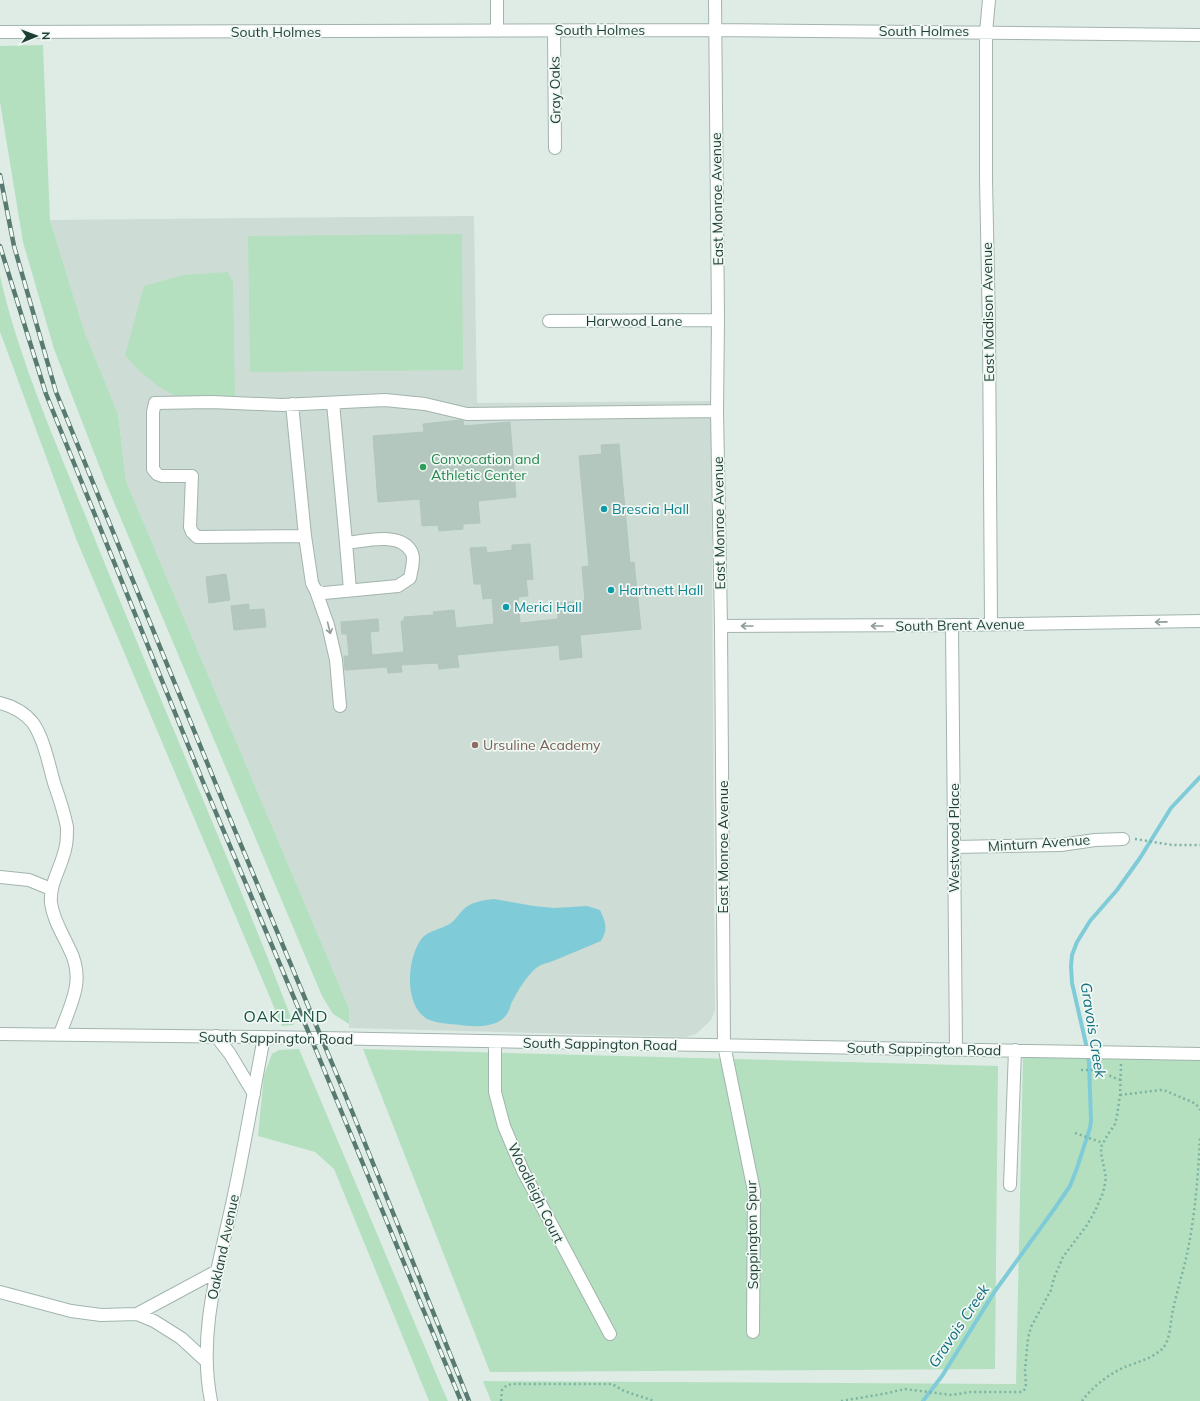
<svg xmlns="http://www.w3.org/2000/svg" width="1200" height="1401" font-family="Mulish,sans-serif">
	<rect width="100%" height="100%" fill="#dfece6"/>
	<path fill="#cddcd5" d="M474,216L477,403L711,401L715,1010L711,1020L696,1034L686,1037L349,1028V1008L126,481L118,414L84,330L50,220Z"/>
	<path fill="#b5e0c0" d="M43,45L50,220L84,330L118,414L126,481L349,1008V1024L333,1014L322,996L105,481L54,349L23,242L0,102V46Z
		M462,234L463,370L250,372L248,236Z
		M228,272L233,282L235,396H175L158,386L137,369L125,355L144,286L183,275Z
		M0,276C20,363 57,445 90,527C157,694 230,858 294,1025L282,1026L77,541L2,337L0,332Z
		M299,1049L443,1390L448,1401H429L334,1169L315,1152L258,1136L264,1075L272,1054L279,1050Z
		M363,1049L998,1066L995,1369L490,1372Z
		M1023,1057H1200V1401H491L483,1381L1016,1384Z"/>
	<path fill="#80cbd8" d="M494,899L534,906L554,908L587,906L600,910C606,923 608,929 601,941C585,948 569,954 553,961C548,963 541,964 536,968C526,977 518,990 512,1002C510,1006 510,1010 507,1014C498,1028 475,1027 460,1025C451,1024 435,1023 427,1019C404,1005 407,961 420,941C427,930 441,930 451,923C456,919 458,915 463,910C470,902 484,900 494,899Z"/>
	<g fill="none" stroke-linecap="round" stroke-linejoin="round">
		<path stroke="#80cbd8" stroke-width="4" d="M923,1401L942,1376L995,1291L1055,1208L1070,1186L1077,1168L1090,1128L1091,1121L1089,1062L1086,1044L1072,983L1071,966L1072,955L1077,942L1090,921L1117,890L1140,858L1171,808L1200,777"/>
	</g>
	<path fill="#b4c7bf" stroke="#b1c6bd" d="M461,420L463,421L464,426L510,422L516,497L478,501L480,523L463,524V529L439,531L438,525L422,526L420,499L378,502L373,436L424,432L423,424Z
		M619,444L630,563L634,562L641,629L580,635L582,657L560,660L559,645L457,655L459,667L439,669L438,663L401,665L402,672L388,673L387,667L345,670L344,656H349L347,634H342L341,622L378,619L379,631L370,632L372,655L404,652L401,621H404V617L434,615L433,612L454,610L456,628L494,624L492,598L483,599L481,584H474L470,548L486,547L487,553L512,550V545L530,544L533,579L526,580L528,596L518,597L520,623L558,619L557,603L585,601L582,567L589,566L579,456L602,454L601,445Z
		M226,574L230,600L209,603L206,577Z
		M249,604V610L264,609L266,627L234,630L231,606Z"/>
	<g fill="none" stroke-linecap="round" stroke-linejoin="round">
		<defs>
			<path id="minor" d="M715,0L718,320L717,411L721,626L724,1045L754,1191L753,1332
				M989,0L986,32V179L989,328L991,624
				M497,31V0
				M554,31L555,148
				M0,32L715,30L1200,35
				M549,321L718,320
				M333,403L346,543C365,541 402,531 412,553C415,561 411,571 410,578L398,586L324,593L316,591L312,583L305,536L197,537L192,532L190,527L192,476H162L157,474L153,469V412L155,403L212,402L282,405L385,400L425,404L467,414L717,411
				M292,404L305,536
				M346,543L350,590
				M316,591L328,625L336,660L340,706
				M952,625L956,1050
				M721,626L952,625L1200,621
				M0,703C12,706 25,713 33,723C44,739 49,765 54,783C59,797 64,812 67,827C67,832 67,840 66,845C63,865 49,883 51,903C53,919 62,933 69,948C86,980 71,1003 60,1034
				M954,847L1061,845L1095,840L1123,839
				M0,877L29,880L51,889
				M0,1034L264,1037L1200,1054
				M216,1036L230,1054L254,1094
				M495,1042V1092L504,1126L523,1171L610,1334
				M1010,1185L1015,1050
				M0,1292L71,1311L101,1315L137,1314L217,1271
				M137,1314L154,1321L181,1338L206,1361
				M211,1401C197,1331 220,1263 234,1195C245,1143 254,1090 264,1037"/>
		</defs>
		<use href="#minor" stroke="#a1b4ad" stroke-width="14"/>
		<path stroke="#7bb3a1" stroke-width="2.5" stroke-dasharray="2 3" stroke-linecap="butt" d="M1135,839L1172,845H1200
			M1081,1070H1101L1112,1077L1121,1080
			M1120,1095L1160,1090L1166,1091L1192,1102L1196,1104L1200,1110
			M1075,1133L1103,1143
			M501,1401L502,1390L507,1385L513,1384H612L624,1391L654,1401
			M841,1401L883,1394L905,1389L952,1395L970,1392H1022L1025,1389L1026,1384L1025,1370L1028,1338L1031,1327L1051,1290L1054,1278L1063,1257L1087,1225L1095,1211L1103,1193L1106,1178L1101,1153V1147L1107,1136L1115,1124L1117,1116L1120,1095L1121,1064
			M1082,1401C1092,1387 1109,1374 1125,1367C1137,1362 1154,1358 1163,1348C1171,1339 1170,1321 1173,1310C1177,1291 1183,1272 1187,1254C1195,1216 1198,1177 1200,1138"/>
		<use href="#minor" stroke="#fff" stroke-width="12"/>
		<defs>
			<path id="rail" d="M0,175L14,246L56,392L226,809L349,1104L469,1401
				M0,246L46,394L203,782L311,1038L461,1401"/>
		</defs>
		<use href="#rail" stroke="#587a70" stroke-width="4.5"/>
		<use href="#rail" stroke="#f0f8f4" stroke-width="3" stroke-dasharray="9" stroke-linecap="butt"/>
	</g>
	<defs><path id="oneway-shaft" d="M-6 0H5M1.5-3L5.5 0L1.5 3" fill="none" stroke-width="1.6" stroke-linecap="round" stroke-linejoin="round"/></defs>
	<g stroke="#8e9e9a">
		<use href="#oneway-shaft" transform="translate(1161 622) rotate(179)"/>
		<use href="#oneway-shaft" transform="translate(747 626) rotate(180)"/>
		<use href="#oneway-shaft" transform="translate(877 626) rotate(180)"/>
		<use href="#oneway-shaft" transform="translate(329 628) rotate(76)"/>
	</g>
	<circle fill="#2e9e5b" stroke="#f0f8f4" stroke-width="1.5" cx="423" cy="467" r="4"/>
	<g fill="#0f9aa8" stroke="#f0f8f4" stroke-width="1.5">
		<circle cx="604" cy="509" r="4"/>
		<circle cx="611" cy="590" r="4"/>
		<circle cx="506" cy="607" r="4"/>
	</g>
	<circle fill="#8d6e63" stroke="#f0f8f4" stroke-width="1.5" cx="475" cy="745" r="4"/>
	<g text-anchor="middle" stroke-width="3.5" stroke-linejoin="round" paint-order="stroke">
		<g font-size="14" fill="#1e3e35" stroke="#f0f8f4">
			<text x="600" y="35">South Holmes</text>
			<text x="924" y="36">South Holmes</text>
			<text x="276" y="37">South Holmes</text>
			<text transform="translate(555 90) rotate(-91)" y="5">Gray Oaks</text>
			<text transform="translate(717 199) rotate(-91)" y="5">East Monroe Avenue</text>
			<text transform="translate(988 312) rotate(-91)" y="5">East Madison Avenue</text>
			<text x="634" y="326">Harwood Lane</text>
			<text transform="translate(719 523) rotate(-91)" y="5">East Monroe Avenue</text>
			<text transform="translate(960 625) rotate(-1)" y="5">South Brent Avenue</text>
			<text transform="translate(954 838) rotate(-90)" y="5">Westwood Place</text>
			<text transform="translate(1039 843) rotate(-4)" y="5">Minturn Avenue</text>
			<text transform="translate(723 847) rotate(-90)" y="5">East Monroe Avenue</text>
			<text transform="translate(276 1038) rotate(1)" y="5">South Sappington Road</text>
			<text transform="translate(600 1044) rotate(1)" y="5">South Sappington Road</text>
			<text transform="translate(924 1049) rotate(1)" y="5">South Sappington Road</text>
			<text transform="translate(536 1193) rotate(64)" y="5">Woodleigh Court</text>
			<text transform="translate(752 1235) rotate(-91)" y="5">Sappington Spur</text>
			<text transform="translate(223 1247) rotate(-78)" y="5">Oakland Avenue</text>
		</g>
		<g font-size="14" fill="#27864d" stroke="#f0f8f4" text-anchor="start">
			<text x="431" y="464">Convocation and<tspan x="431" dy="16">Athletic Center</tspan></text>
		</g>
		<g font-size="14" fill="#0d838f" stroke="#f0f8f4" text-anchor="start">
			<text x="612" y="514">Brescia Hall</text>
			<text x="619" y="595">Hartnett Hall</text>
			<text x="514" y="612">Merici Hall</text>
		</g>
		<g font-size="14" fill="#785e54" stroke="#f0f8f4" text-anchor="start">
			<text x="483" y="750">Ursuline Academy</text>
		</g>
		<g font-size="15" font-style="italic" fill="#126f80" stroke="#f0f8f4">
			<text transform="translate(1093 1030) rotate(81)" y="5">Gravois Creek</text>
			<text transform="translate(959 1326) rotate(-56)" y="5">Gravois Creek</text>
		</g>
		<g font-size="16" letter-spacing="1" fill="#185243" stroke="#f0f8f4">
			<text x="286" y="1022">OAKLAND</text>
		</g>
	</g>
	<g transform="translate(36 36) rotate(89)" stroke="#f0f8f4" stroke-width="3" paint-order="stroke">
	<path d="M0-3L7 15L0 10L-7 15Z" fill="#1e3e35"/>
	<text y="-6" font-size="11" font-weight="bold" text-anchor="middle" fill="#1e3e35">N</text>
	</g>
</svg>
